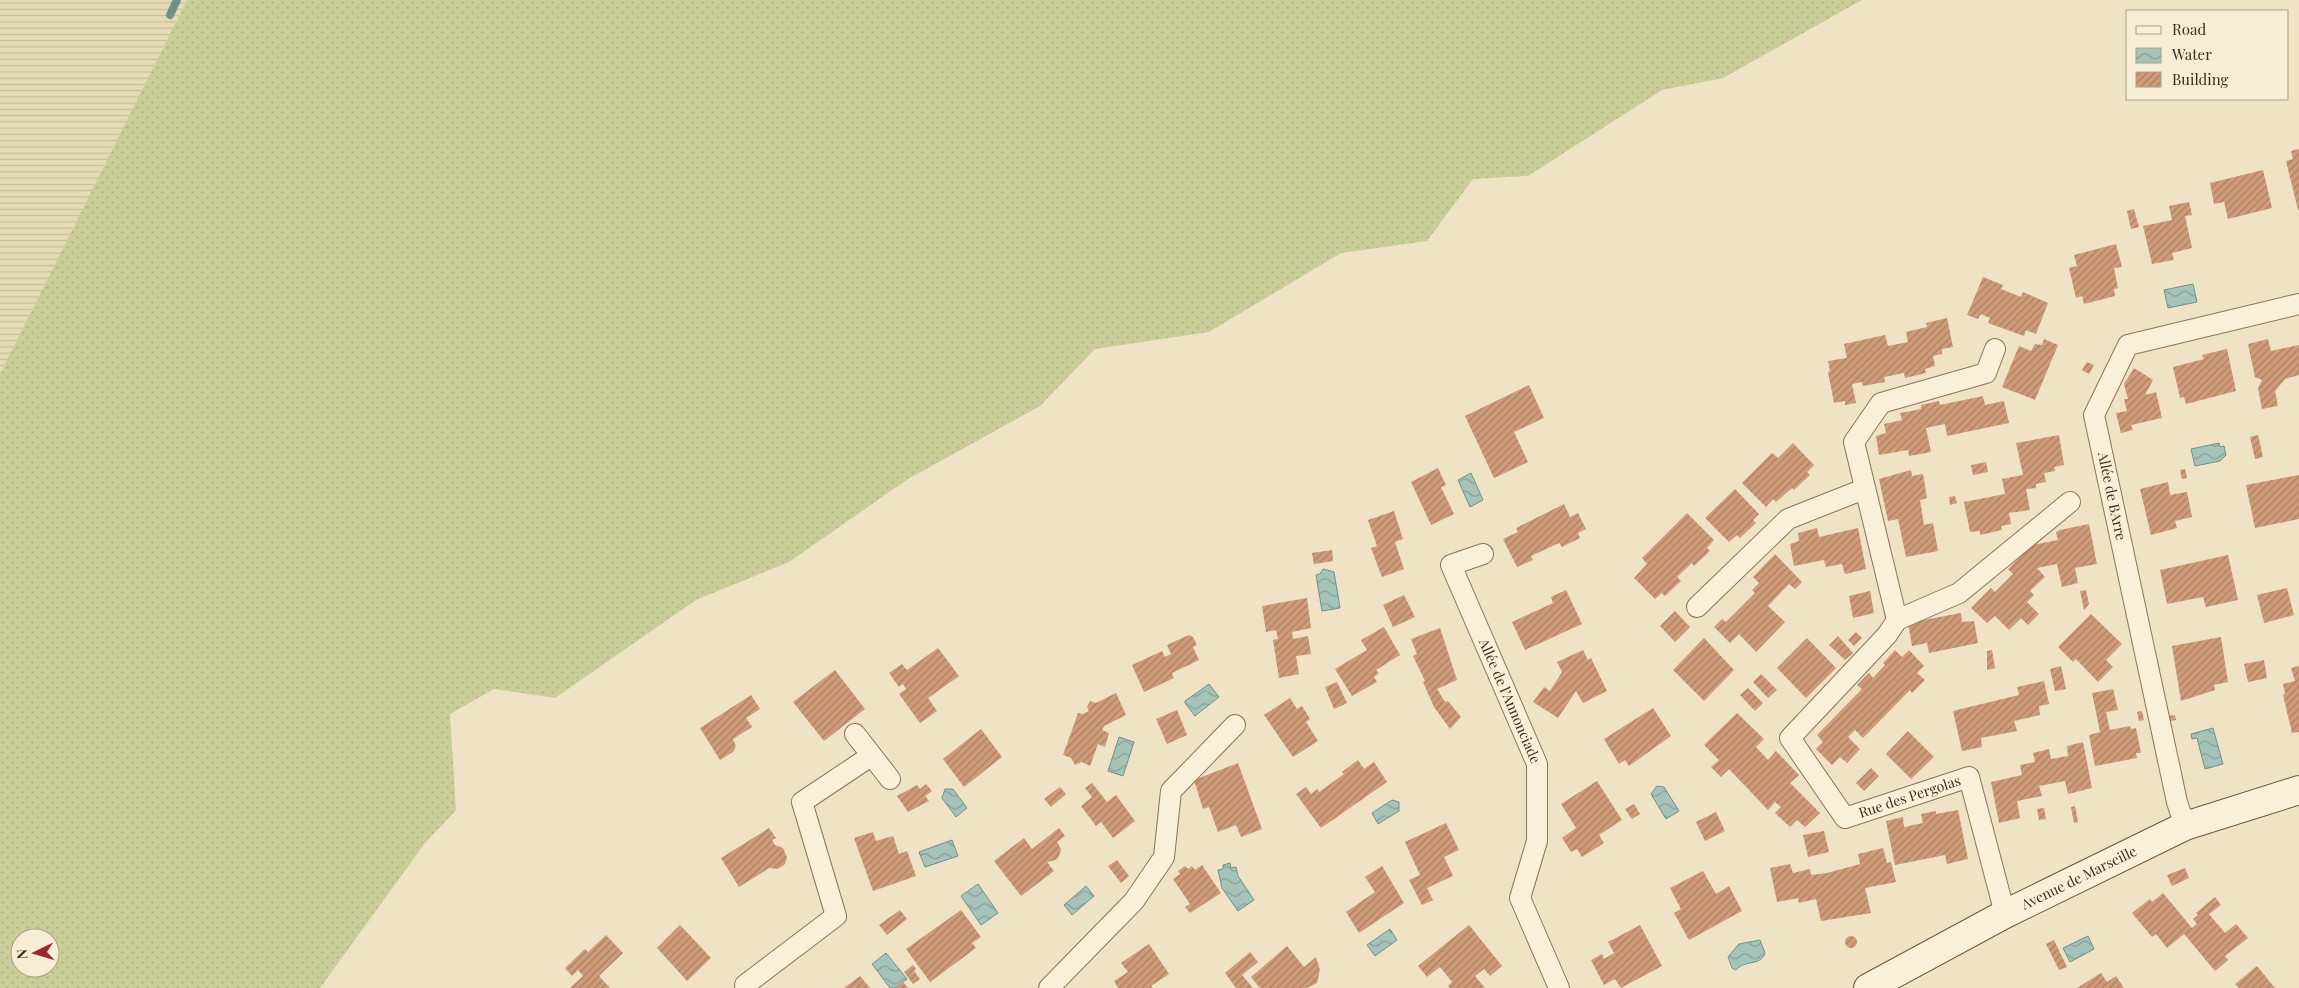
<svg xmlns="http://www.w3.org/2000/svg" width="2299" height="988" font-family="'Playfair Display',serif">
	<defs>
		<pattern id="farmland-rules" width="6" height="5" patternUnits="userSpaceOnUse" patternTransform="scale(1.25)"><rect width="6" height="5" fill="#e6dcb2"/><path d="M0 2.5h6" fill="none" stroke="#c6bd99"/></pattern>
		<pattern id="grass-dots" width="8" height="8" patternUnits="userSpaceOnUse" patternTransform="scale(1.25)"><rect width="8" height="8" fill="#c9ce98"/><path d="M2 2h.1M6 6h.1" fill="none" stroke="#aeb183" stroke-width="1.8" stroke-linecap="round"/></pattern>
		<pattern id="water-waves" width="16" height="10" patternUnits="userSpaceOnUse" patternTransform="scale(1.25)"><rect width="16" height="10" fill="#a6c3ba"/><path d="M0 5q4-4 8 0t8 0" fill="none" stroke="#889f97"/></pattern>
		<pattern id="building-hatch" width="6" height="6" patternUnits="userSpaceOnUse" patternTransform="scale(1.25)"><rect width="6" height="6" fill="#cf9b79"/><path d="M-1 1l2-2M0 6l6-6M5 7l2-2" fill="none" stroke="#a97f63"/></pattern>
	</defs>
	<rect width="100%" height="100%" fill="#f0e2c4"/>
	<path fill="url(#farmland-rules)" d="M0,0H187L0,374Z"/>
	<path fill="url(#grass-dots)" fill-rule="evenodd" d="M187,0H1862L1723,78L1662,90L1528,176L1473,179L1427,241L1341,253L1209,332L1095,349L1040,406L908,479L789,562L696,600L555,698L494,689L450,714L456,810L425,843L320,988H0V374ZM20,938H50V968H20Z"/>
	<path fill="url(#water-waves)" stroke="#6c9288" d="M2193,284L2197,302L2168,308L2164,290Z
		M2219,443L2220,447L2224,446L2226,455L2220,461L2195,466L2191,449Z
		M1471,473L1483,500L1470,507L1458,480Z
		M1323,569L1334,572L1340,608L1322,611L1316,575L1320,574Z
		M1209,684L1219,697L1195,716L1185,703V701Z
		M2213,728L2223,764L2205,769L2197,738L2192,739L2191,734Z
		M1119,737L1134,742L1123,776L1108,771Z
		M1657,786L1664,787L1679,811L1666,819L1651,794Z
		M945,789H953L967,808L956,817L942,798Z
		M1392,800L1399,802V811L1378,824L1372,813Z
		M952,840L958,856L925,867L919,852Z
		M1230,863L1231,868L1236,867L1238,876L1254,900L1238,911L1222,888L1218,870L1223,869V865Z
		M978,884L998,913L981,925L961,896Z
		M1086,886L1094,896L1072,915L1064,905Z
		M1390,929L1397,940L1375,956L1367,945Z
		M2088,936L2094,949L2070,962L2063,948Z
		M1760,940L1765,953C1760,967 1745,959 1736,970L1732,968L1728,957L1739,944Z
		M886,953L907,979L895,988H890L872,964Z"/>
	<g fill="none" stroke-linecap="round" stroke-linejoin="round">
		<path stroke="#6c9288" stroke-width="8" d="M170,15L177,0"/>
	</g>
	<path fill="url(#building-hatch)" d="M2299,149V210H2298L2286,161L2293,159L2291,151Z
		M2263,170L2272,208L2228,219L2224,202L2214,204L2210,183Z
		M2189,202L2192,215L2185,216L2192,248L2172,253L2174,260L2152,264L2143,226L2172,220L2169,206Z
		M2134,209L2139,227L2131,229L2127,211Z
		M2116,244L2122,267L2114,268L2118,288L2114,289L2115,296L2084,304L2082,296L2076,298L2069,268L2077,266L2074,255Z
		M1983,277L2003,285L2001,289L2021,297L2023,292L2048,303L2036,334L2026,330L2024,336L1988,323L1990,318L1981,314L1978,319L1967,315Z
		M1947,318L1953,347L1942,349V354L1933,356L1935,366L1925,369L1926,373L1905,378L1904,373L1884,377L1885,382L1863,386L1862,382L1852,384L1856,403L1845,405V401L1834,403L1828,372L1830,371L1828,361L1847,358L1844,344L1885,335L1888,346L1908,342L1906,332L1927,327L1926,323Z
		M2044,339L2058,345L2035,400L2002,387L2019,346L2031,351L2035,344L2042,345Z
		M2268,339L2271,351L2299,345V375L2285,379L2275,391L2278,406L2262,409L2258,388L2262,380L2255,377L2248,344Z
		M2227,349L2236,391L2186,404L2184,397L2180,398L2173,367L2204,359L2202,355Z
		M2087,362L2094,365L2089,374L2082,370Z
		M2134,368L2153,380L2145,395L2156,392L2162,418L2131,425L2133,430L2121,433L2116,413L2127,411L2124,399H2128L2124,384Z
		M1529,385L1544,418L1514,432L1528,462L1494,478L1465,416Z
		M1983,396L1985,405L2004,401L2009,423L1947,436L1945,424L1926,428L1931,452L1909,456L1908,450L1879,455L1876,436L1886,433L1884,424L1902,420L1900,413L1921,409V405L1939,401L1940,405Z
		M2059,435L2064,465L2054,467L2055,471L2044,473L2046,482L2036,484V488L2026,489L2030,510L2009,513L2011,524L2001,526L2002,530L1980,535V531L1970,532L1964,502L2005,494L2002,479L2023,475L2016,443Z
		M2258,435L2263,457L2255,459L2250,437Z
		M1793,443L1814,465L1807,472L1810,475L1794,490L1792,488L1776,502L1773,499L1766,507L1742,483L1772,453L1778,458Z
		M1986,462L1988,472L1973,475L1971,465Z
		M1438,468L1446,485L1441,487L1454,514L1431,525L1411,482Z
		M2185,469L2187,478L2182,479L2180,470Z
		M1911,470L1912,476L1923,474L1927,498L1920,500L1924,525L1933,523L1938,551L1906,557L1898,519L1888,521L1879,479Z
		M2299,475V519L2255,528L2246,485Z
		M2168,482L2170,495L2187,492L2192,517L2175,521L2177,528L2151,535L2140,489Z
		M1735,489L1759,514L1753,520L1756,523L1740,538L1737,535L1729,542L1705,518Z
		M1955,496L1957,503L1950,505L1949,497Z
		M1564,504L1570,517L1578,513L1586,529L1578,533L1580,538L1562,547L1559,543L1531,556L1533,560L1517,567L1503,539L1518,532L1516,528Z
		M1394,511L1403,539L1395,542L1404,569L1382,577L1371,548L1377,546L1368,520Z
		M1687,513L1714,540L1707,548L1710,551L1694,566L1692,563L1677,577L1681,581L1665,596L1662,593L1655,599L1634,578L1647,564L1642,558Z
		M2089,524L2097,564L2075,568L2078,583L2062,587L2057,564L2037,568L2045,577L2030,591L2034,595L2027,602L2039,614L2028,625L2021,618L2009,630L1995,616L1987,623L1971,608L1991,588L1995,592L2013,574L2008,569L2032,545L2058,540L2056,532L2060,530Z
		M1817,528L1819,537L1858,528L1866,569L1845,574L1842,564L1826,567L1824,560L1794,566L1790,544L1799,541L1798,533Z
		M1332,550L1333,561L1314,564L1312,553Z
		M1775,554L1802,582L1795,589L1789,584L1768,606L1785,622L1756,652L1739,634L1730,643L1714,627L1722,619L1726,622L1755,593L1752,590L1759,583L1753,577Z
		M2228,555L2238,600L2206,607L2203,597L2167,604L2160,570Z
		M2287,588L2294,615L2264,623L2257,595Z
		M1566,590L1582,624L1525,650L1512,622L1553,603L1551,597Z
		M2086,590L2089,604L2084,610L2080,591Z
		M1870,591L1874,613L1853,618L1849,596Z
		M1404,595L1415,617L1393,627L1383,605Z
		M1307,598L1311,628L1292,632L1293,639L1308,636L1311,654L1296,656L1299,674L1279,678L1273,640L1278,639L1276,630L1266,632L1262,606Z
		M1675,611L1690,627L1675,642L1660,626Z
		M1961,613L1962,622L1974,621L1978,643L1929,653L1927,643L1912,646L1908,623Z
		M2091,614L2122,644L2106,660L2113,667L2098,682L2076,659L2073,662L2058,647Z
		M1384,627L1400,655L1376,670L1379,673L1374,677L1377,682L1352,696L1335,669L1367,650L1361,640Z
		M1440,628L1457,680L1437,689L1445,702L1448,701L1461,717L1450,729L1434,707L1423,682L1425,681L1413,656L1417,654L1411,639Z
		M1856,632L1862,638L1854,646L1848,640Z
		M1189,635L1193,637L1197,645L1193,647L1199,660L1172,673L1174,678L1144,692L1132,665L1162,651L1165,657L1171,654L1167,645Z
		M1838,636L1853,653L1845,660L1829,645Z
		M2221,637L2228,682L2214,685L2215,690L2181,701L2172,646Z
		M1704,638L1734,670L1704,701L1673,670Z
		M1807,638L1836,668L1806,698L1777,668Z
		M938,648L959,676L928,698L937,711L920,723L899,694L906,689L903,684L899,687L889,673L902,664L907,670Z
		M1583,650L1588,660L1591,658L1607,691L1583,703L1576,691L1558,718L1533,702L1544,687L1550,691L1562,672L1557,662Z
		M1895,650L1902,657L1909,650L1924,666L1917,673L1925,680L1912,693L1910,690L1863,738L1855,730L1848,737L1860,749L1847,763L1840,757L1832,765L1816,749L1823,742L1817,735L1862,689L1857,685L1869,673L1873,678L1885,665L1883,663Z
		M1992,650L1995,668L1987,670V651Z
		M2264,660L2267,678L2248,682L2244,664Z
		M2061,666L2066,689L2055,691L2050,669Z
		M2299,666V732L2292,733L2283,695L2285,694L2283,684L2295,681L2291,668Z
		M835,670L865,709L824,741L793,702Z
		M1761,674L1777,690L1768,698L1753,682Z
		M2044,681L2049,704L2039,706L2040,715L2014,721L2017,731L1981,738L1982,747L1962,751L1953,711L2019,695L2017,687Z
		M1337,682L1347,703L1334,709L1325,687Z
		M1748,688L1763,703L1755,711L1740,695Z
		M2113,689L2118,710L2106,712L2110,730L2130,726L2131,729L2136,728L2141,753H2136L2137,758L2095,766L2089,735L2100,732L2092,693Z
		M1116,693L1126,715L1104,726L1102,730L1109,733L1105,747L1098,744L1090,766L1082,762L1075,765L1071,758L1063,755L1078,713L1083,714L1089,711L1087,707L1090,701L1096,703Z
		M751,695L760,709L746,718L752,727L733,739L736,746L733,752L720,760L700,728Z
		M1290,698L1297,709L1302,706L1310,719L1306,722L1318,741L1293,757L1264,715Z
		M1653,708L1671,736L1629,766L1625,760L1619,764L1604,739Z
		M1177,710L1187,735L1167,744L1156,719Z
		M2142,711L2144,720L2139,721L2137,712Z
		M1737,713L1764,739L1756,747L1768,760L1776,751L1799,775L1790,783L1820,813L1805,827L1797,820L1790,827L1775,813L1781,807L1775,802L1768,810L1729,769L1721,777L1711,767L1719,760L1704,745Z
		M2175,715L2176,720L2169,721V716Z
		M981,729L1002,757L964,787L943,759Z
		M1908,731L1934,757L1911,779L1886,754Z
		M2083,742L2092,788L2068,794L2065,781L2039,786L2042,796L2017,801L2020,818L1999,823L1991,782L2022,775L2020,765L2035,762L2033,753L2049,749L2051,759L2068,756L2067,746Z
		M1358,760L1364,769L1374,762L1387,782L1321,828L1296,794L1306,787L1311,794L1317,789L1319,792L1344,774L1342,772Z
		M1238,763L1262,829L1241,837L1236,825L1218,832L1209,807L1203,809L1194,780Z
		M1871,768L1879,776L1864,791L1856,783Z
		M1597,781L1622,820L1599,835L1604,843L1582,857L1577,849L1571,852L1562,838L1576,828L1561,804Z
		M1092,783L1107,802L1116,795L1135,821L1113,838L1101,822L1096,826L1081,806L1092,797L1085,788Z
		M926,784L932,791L925,796L929,801L908,812L897,796L917,785L920,789Z
		M1060,787L1066,794L1051,807L1044,799Z
		M1634,804L1640,814L1632,819L1625,809Z
		M2075,806L2078,822L2074,823L2071,807Z
		M2044,808L2046,819L2039,820L2037,809Z
		M1958,810L1968,859L1947,864L1945,855L1895,865L1886,821L1903,817L1904,827L1923,823L1921,814L1936,811V814Z
		M1716,812L1725,831L1705,841L1696,822Z
		M1446,823L1459,850L1444,857L1453,876L1427,888L1433,900L1422,905L1409,880L1420,875L1405,842Z
		M769,828L776,838L772,840L775,845L783,848L787,857L785,864L778,869L769,868L739,887L721,858Z
		M1059,828L1065,836L1057,842L1061,849L1059,856L1056,860L1047,862L1054,871L1021,896L994,861L1024,838L1032,849Z
		M1824,831L1829,852L1808,857L1803,835Z
		M873,832L876,841L893,836L899,854L907,851L916,876L873,891L854,838Z
		M1883,848L1887,863L1891,862L1896,882L1865,888L1871,913L1821,921L1816,899L1799,903L1798,898L1777,902L1770,868L1790,864L1793,873L1810,869L1811,875L1827,873L1860,864L1858,854Z
		M1117,860L1129,876L1121,883L1108,866Z
		M1202,865L1221,893L1190,913L1185,907L1190,904L1173,879L1180,874L1178,871L1185,866L1188,869L1192,866L1195,870Z
		M1382,866L1404,903L1359,933L1346,912L1375,892L1365,877Z
		M2185,868L2189,878L2172,886L2167,875Z
		M1703,871L1716,894L1729,886L1742,911L1689,940L1674,913L1681,909L1670,888Z
		M2163,893L2192,928L2197,924L2193,919L2198,915L2196,913L2215,897L2221,905L2209,914L2225,933L2236,924L2248,938L2225,956L2228,960L2215,971L2184,934L2167,948L2156,934L2152,937L2132,913L2150,899L2152,902Z
		M900,910L907,919L887,935L879,925Z
		M961,910L981,937L972,943L976,948L930,982L906,949Z
		M680,925L711,958L687,981L657,948Z
		M1469,925L1502,966L1490,976L1484,969L1475,976L1485,988H1450L1448,986L1452,982L1440,967L1427,977L1418,966Z
		M1640,925L1662,966L1621,988L1615,979L1604,985L1591,960L1602,954L1604,959L1614,953L1608,942Z
		M606,935L623,953L599,976L610,988H570L583,976L578,970L572,976L565,968L585,949L588,952Z
		M1845 942a6 6 0 1 1 12 0a6 6 0 1 1-12 0Z
		M2054,940L2067,967L2059,970L2046,944Z
		M1149,944L1169,974L1151,986L1153,988H1118L1114,981L1128,972L1121,963Z
		M1287,946L1304,967L1316,957L1320,970L1317,983L1307,988H1260L1251,977Z
		M1250,952L1258,962L1242,975L1253,988H1236L1225,973Z
		M913,965L916,969L914,971L920,979L913,984L904,972Z
		M2257,966L2275,988H2239L2235,984Z
		M2101,973L2107,982L2116,976L2124,988H2077Z
		M860,976L870,988H844Z
		M903,982L908,988H895Z"/>
	<g fill="none" stroke-linecap="round" stroke-linejoin="round">
		<defs>
			<g id="street">
				<path id="s1" d="M1995,349L1986,373L1881,403L1854,442L1897,620L1887,635L1790,738L1845,818L1969,777L2005,914"/>
				<path id="s2" d="M1483,554L1451,565L1537,764V841L1520,898L1559,988"/>
				<path d="M1697,607L1788,519L1864,489"/>
				<path d="M1897,620L1959,593L2070,502"/>
				<path d="M855,734L890,779"/>
				<path d="M2185,826L2177,802L2094,415L2128,345L2299,304"/>
				<path d="M747,988L745,985L836,916L802,802L871,756"/>
				<path d="M1049,988L1134,901L1164,857L1171,791L1235,725"/>
			</g>
			<g id="secondary">
				<path id="s3" d="M1868,988L2005,914L2185,826L2299,790"/>
			</g>
		</defs>
		<use href="#street" stroke="#8b735a" stroke-width="22"/>
		<use href="#secondary" stroke="#6d543d" stroke-width="30"/>
		<use href="#street" stroke="#faefd8" stroke-width="20"/>
		<use href="#secondary" stroke="#faefd8" stroke-width="28"/>
	</g>
	<g text-anchor="middle" stroke-width="4.5" stroke-linejoin="round" paint-order="stroke">
		<g font-size="14" fill="#3b2c1e" stroke="#f7ecd4">
			<text transform="translate(2112 496) rotate(78)" y="5">Allée de BArre</text>
			<text dy="5" stroke="none"><textPath href="#s2" startOffset="182">Allée de l’Annonciade</textPath></text>
			<text dy="5" stroke="none"><textPath href="#s1" startOffset="690">Rue des Pergolas</textPath></text>
			<text dy="5" stroke="none"><textPath href="#s3" startOffset="238">Avenue de Marseille</textPath></text>
		</g>
	</g>
	<rect x="2126" y="10" width="162" height="90" fill="#f7ecd4" stroke="#ac9f8b"/>
	<rect x="2136" y="26" width="25" height="8" fill="#faefd8" stroke="#ac9f8b"/>
	<text x="2172" y="35" font-size="15" fill="#3b2c1e">Road</text>
	<rect x="2136" y="48" width="25" height="15" fill="url(#water-waves)" stroke="#ac9f8b"/>
	<text x="2172" y="60" font-size="15" fill="#3b2c1e">Water</text>
	<rect x="2136" y="72" width="25" height="15" fill="url(#building-hatch)" stroke="#ac9f8b"/>
	<text x="2172" y="85" font-size="15" fill="#3b2c1e">Building</text>
	<g transform="translate(35 953) rotate(265)"><circle r="24" fill="#f7ecd4" stroke="#ac9f8b"/>
	<path d="M0-4L9 19L0 12L-9 19Z" fill="#9c282b"/>
	<text y="-8" font-size="14" font-weight="bold" text-anchor="middle" fill="#3b2c1e">N</text>
	</g>
</svg>
